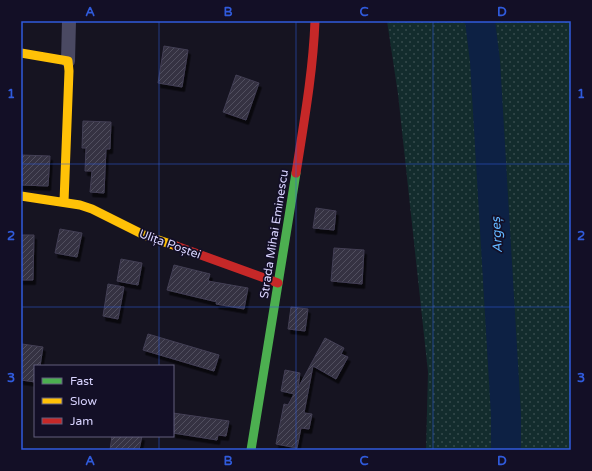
<svg xmlns="http://www.w3.org/2000/svg" width="592" height="471" font-family="'Varela Round',sans-serif">
	<defs>
		<pattern id="grass-dots" width="8" height="8" patternUnits="userSpaceOnUse"><rect width="8" height="8" fill="#132c2d"/><path d="M2 2h.1M6 6h.1" fill="none" stroke="#354a4c" stroke-width="1.8" stroke-linecap="round"/></pattern>
		<pattern id="building-hatch" width="6" height="6" patternUnits="userSpaceOnUse"><rect width="6" height="6" fill="#343243"/><path d="M-1 1l2-2M0 6l6-6M5 7l2-2" fill="none" stroke="#514f5f"/></pattern>
		<filter id="shadow"><feDropShadow dx="2.5" dy="4.5" stdDeviation="0" flood-color="#0009"/></filter>
	</defs>
	<rect width="100%" height="100%" fill="#161421"/>
	<path fill="url(#grass-dots)" d="M387,21H571V450H426L428,372L398,94Z"/>
	<g fill="none" stroke-linecap="round" stroke-linejoin="round">
		<path stroke="#0d2144" stroke-width="30" d="M480,21L485,61L506,415V450"/>
	</g>
	<path fill="url(#building-hatch)" stroke="#433f54" filter="url(#shadow)" d="M164,46L188,50L182,87L158,83Z
		M236,75L259,83L246,120L223,112Z
		M83,121L111,122L110,149H106L104,193L90,192L92,171H85L86,148H82Z
		M21,155L50,156L48,186L21,185Z
		M316,208L336,211L334,230L313,228Z
		M60,229L82,233L77,257L55,253Z
		M21,235H34L33,280H21Z
		M334,248L364,250L362,284L331,281Z
		M121,259L142,263L138,285L117,281Z
		M174,265L210,274L208,281L248,288L244,309L216,304L217,302L167,290Z
		M108,284L124,287L118,319L103,316Z
		M291,307L308,309L305,331L288,329Z
		M148,334L219,355L214,371L143,350Z
		M325,338L344,348L341,354L348,357L336,379L313,366L304,413L312,414L309,429L301,428L297,448L276,444L284,404L288,405L294,394L281,391L285,370L300,373L298,388Z
		M22,344L43,347L40,366H35V382L21,380Z
		M173,413L229,421L226,436L218,435L217,440L173,433Z
		M112,436H142L139,450H110Z"/>
	<g fill="none" stroke-linecap="round" stroke-linejoin="round">
		<path stroke="#4a4962" stroke-width="14" d="M68,61L69,21"/>
		<path stroke="#4caf50" stroke-width="9" d="M251,450L296,173"/>
		<path stroke="#ffc107" stroke-width="9" d="M21,53L68,61L69,71L64,202
			M21,196L80,205L92,209L144,235L176,246"/>
		<path stroke="#c62828" stroke-width="9" d="M296,173C304,122 313,72 315,21
			M176,246L278,283"/>
	</g>
	<path fill="none" stroke="#305bdc" stroke-width="1" stroke-opacity="0.55" d="M159,21V366M296,21V450M433,21V450M21,164H571M21,307H571M159,436V450"/>
	<g text-anchor="middle" stroke-width="3.5" stroke-linejoin="round" paint-order="stroke">
		<g font-size="12" fill="#d9d4ff" stroke="#130f26">
			<text transform="translate(274 234) rotate(-81)" y="4">Strada Mihai Eminescu</text>
			<text transform="translate(170 244) rotate(20)" y="4">Ulița Poștei</text>
		</g>
		<g font-size="13" font-style="italic" fill="#62b6ff" stroke="#130f26">
			<text transform="translate(496 235) rotate(-93)" y="5">Argeș</text>
		</g>
	</g>
	<rect width="592" height="471" fill="none" stroke="#130f26" stroke-width="44"/>
	<rect x="34" y="365" width="140" height="72" fill="#130f26" stroke="#625e7d"/>
	<rect x="42" y="378" width="20" height="6" fill="#4caf50" stroke="#625e7d"/>
	<text x="70" y="385" font-size="12" fill="#d9d4ff">Fast</text>
	<rect x="42" y="398" width="20" height="6" fill="#ffc107" stroke="#625e7d"/>
	<text x="70" y="405" font-size="12" fill="#d9d4ff">Slow</text>
	<rect x="42" y="418" width="20" height="6" fill="#c62828" stroke="#625e7d"/>
	<text x="70" y="425" font-size="12" fill="#d9d4ff">Jam</text>
	<rect x="22" y="22" width="548" height="427" fill="none" stroke="#305bdc" stroke-width="1.5"/>
	<g font-size="13" text-anchor="middle" font-weight="bold" fill="#305bdc">
		<text x="90" y="16">A</text>
		<text x="228" y="16">B</text>
		<text x="364" y="16">C</text>
		<text x="502" y="16">D</text>
		<text x="11" y="98">1</text>
		<text x="581" y="98">1</text>
		<text x="11" y="240">2</text>
		<text x="581" y="240">2</text>
		<text x="11" y="382">3</text>
		<text x="581" y="382">3</text>
		<text x="90" y="465">A</text>
		<text x="228" y="465">B</text>
		<text x="364" y="465">C</text>
		<text x="502" y="465">D</text>
	</g>
</svg>
